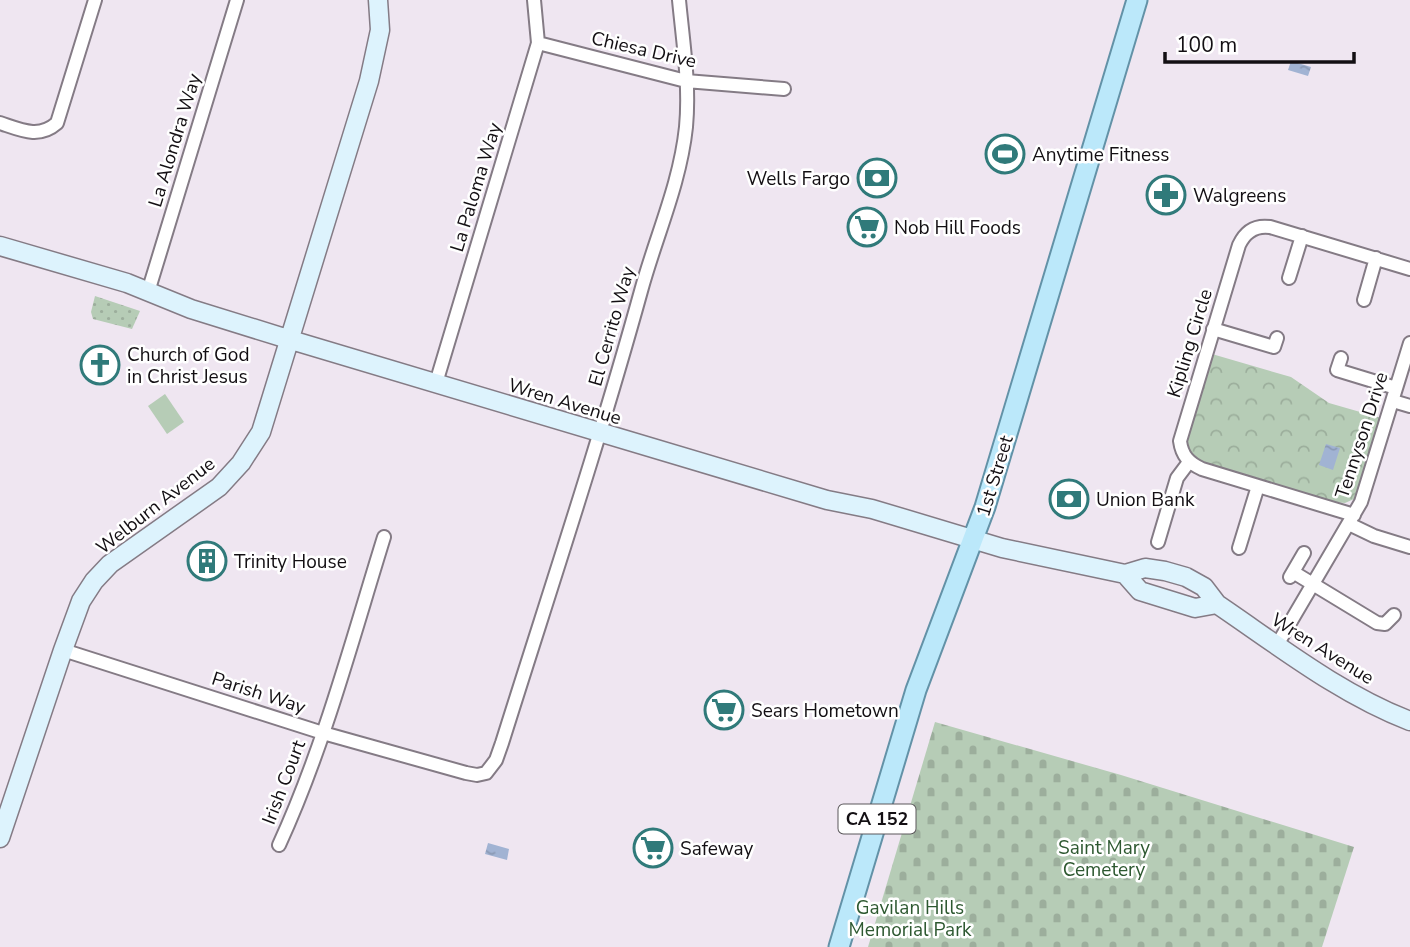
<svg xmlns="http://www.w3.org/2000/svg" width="1410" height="947" font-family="'Nunito Sans',sans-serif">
	<defs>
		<pattern id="grass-dots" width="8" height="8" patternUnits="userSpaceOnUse" patternTransform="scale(1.75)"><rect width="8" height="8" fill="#b6ccb6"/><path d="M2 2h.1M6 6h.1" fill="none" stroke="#9cae9c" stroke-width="1.8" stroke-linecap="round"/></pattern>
		<pattern id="cemetery-stones" width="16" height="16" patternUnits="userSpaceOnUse" patternTransform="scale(1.75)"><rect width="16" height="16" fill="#b6ccb6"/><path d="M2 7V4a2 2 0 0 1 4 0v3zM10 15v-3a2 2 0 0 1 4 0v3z" fill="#9cae9c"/></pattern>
		<pattern id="park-crowns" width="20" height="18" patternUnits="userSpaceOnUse" patternTransform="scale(1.75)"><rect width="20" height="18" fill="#b6ccb6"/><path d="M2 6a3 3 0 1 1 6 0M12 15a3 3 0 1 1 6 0" fill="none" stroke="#9cae9c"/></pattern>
		<pattern id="water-ripples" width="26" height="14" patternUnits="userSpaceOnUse" patternTransform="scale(1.75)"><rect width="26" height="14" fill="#a1b3d3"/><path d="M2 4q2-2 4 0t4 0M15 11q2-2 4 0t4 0" fill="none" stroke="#8a99b4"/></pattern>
	</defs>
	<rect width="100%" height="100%" fill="#efe6f1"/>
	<path fill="url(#grass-dots)" d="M95,296L140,311L132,329L93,319L91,312Z"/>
	<path fill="url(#cemetery-stones)" d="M935,722L1121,775L1354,847L1322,947H868Z"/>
	<path fill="url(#park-crowns)" d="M1212,354L1291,377L1329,403L1381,418L1354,499L1345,503L1334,502L1201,462L1190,454L1187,439Z"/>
	<path fill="#b6ccb6" d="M165,394L184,422L167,434L148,406Z"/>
	<path fill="url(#water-ripples)" d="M1291,61L1311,67L1308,76L1288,70Z
		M1326,444L1340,448L1333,470L1319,465Z
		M488,843L509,849L507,860L485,854Z"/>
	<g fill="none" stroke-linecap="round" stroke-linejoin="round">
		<defs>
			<path id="street" d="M538,43L686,81L784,89
				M0,123C21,130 39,139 57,123L95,0
				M1289,278L1302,236
				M148,292L237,0
				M1364,300L1376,258
				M1213,329L1274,347L1277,338
				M1341,358L1337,370L1396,388
				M436,383L538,43L534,0
				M1393,401L1410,406
				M1354,515L1202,469C1189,463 1182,456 1180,441L1239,245C1245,232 1255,225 1270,227L1410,269
				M1349,524L1374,536L1410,547
				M1158,542L1177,478L1189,462
				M1239,548L1258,486
				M1293,572L1377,623L1385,624L1394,615
				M1290,577L1304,553
				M1277,645L1361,502L1410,343
				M63,650L323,733L466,773L477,775L486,773L496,760L502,743C549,593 599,443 641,291C656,236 680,184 686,127C690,85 683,42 679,0
				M279,845C324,747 352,640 384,537"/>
			<path id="secondary" d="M0,246L127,283L191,309L291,340L827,500L872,509L1002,548L1125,574L1145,568L1165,571L1186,577L1204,587L1217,604C1279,646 1340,694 1410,721
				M1125,574L1140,591L1195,608L1217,604
				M0,838L63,650L81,601L94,581L110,564L219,487L241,463L261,432L369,81L380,30L378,0"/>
			<path id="primary" d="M839,947L916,690L985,507L1137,0"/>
		</defs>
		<use href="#street" stroke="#847b85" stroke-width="16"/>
		<use href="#secondary" stroke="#847b85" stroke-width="21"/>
		<use href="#primary" stroke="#6392a7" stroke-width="23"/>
		<use href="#street" stroke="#fff" stroke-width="12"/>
		<use href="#secondary" stroke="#ddf3fd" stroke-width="18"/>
		<use href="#primary" stroke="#bbe8fa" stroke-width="19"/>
	</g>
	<defs>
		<symbol id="stadium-ring" viewBox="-11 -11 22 22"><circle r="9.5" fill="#fff" stroke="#307a7a" stroke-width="1.5"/><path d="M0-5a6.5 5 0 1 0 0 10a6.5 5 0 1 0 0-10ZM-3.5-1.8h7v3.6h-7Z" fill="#307a7a"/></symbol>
		<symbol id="bank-ring" viewBox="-11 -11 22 22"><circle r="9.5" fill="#fff" stroke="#307a7a" stroke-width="1.5"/><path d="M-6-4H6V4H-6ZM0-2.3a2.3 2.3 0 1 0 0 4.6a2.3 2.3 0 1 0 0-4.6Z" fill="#307a7a"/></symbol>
		<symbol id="pharmacy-ring" viewBox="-11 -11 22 22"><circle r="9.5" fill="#fff" stroke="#307a7a" stroke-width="1.5"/><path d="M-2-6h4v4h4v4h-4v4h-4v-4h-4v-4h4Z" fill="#307a7a"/></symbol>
		<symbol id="supermarket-ring" viewBox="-11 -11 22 22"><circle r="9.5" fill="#fff" stroke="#307a7a" stroke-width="1.5"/><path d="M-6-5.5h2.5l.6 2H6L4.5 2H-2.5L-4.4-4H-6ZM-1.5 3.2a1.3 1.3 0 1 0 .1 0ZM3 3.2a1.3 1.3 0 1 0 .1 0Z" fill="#307a7a"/></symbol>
		<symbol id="church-ring" viewBox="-11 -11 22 22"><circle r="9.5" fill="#fff" stroke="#307a7a" stroke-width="1.5"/><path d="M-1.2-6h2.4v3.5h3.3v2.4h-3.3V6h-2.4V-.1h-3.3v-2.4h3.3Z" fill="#307a7a"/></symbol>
		<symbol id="building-ring" viewBox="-11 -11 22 22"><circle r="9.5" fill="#fff" stroke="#307a7a" stroke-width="1.5"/><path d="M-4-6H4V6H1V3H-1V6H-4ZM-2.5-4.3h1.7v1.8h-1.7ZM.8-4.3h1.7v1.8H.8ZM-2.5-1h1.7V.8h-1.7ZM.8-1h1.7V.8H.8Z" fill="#307a7a"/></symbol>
	</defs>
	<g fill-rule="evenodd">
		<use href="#stadium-ring" x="983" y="132" width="44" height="44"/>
		<use href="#bank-ring" x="855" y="156" width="44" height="44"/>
		<use href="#pharmacy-ring" x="1144" y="173" width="44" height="44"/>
		<use href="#supermarket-ring" x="845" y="205" width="44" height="44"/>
		<use href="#church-ring" x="78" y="343" width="44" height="44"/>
		<use href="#bank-ring" x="1047" y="477" width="44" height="44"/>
		<use href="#building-ring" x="185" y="539" width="44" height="44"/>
		<use href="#supermarket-ring" x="702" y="688" width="44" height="44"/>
		<use href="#supermarket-ring" x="631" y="826" width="44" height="44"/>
	</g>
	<g text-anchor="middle" stroke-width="5" stroke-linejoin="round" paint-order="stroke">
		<rect fill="#fff" stroke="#5a575a" stroke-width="2" x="838.5" y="804.5" width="77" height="29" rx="5"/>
		<g font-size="18" font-weight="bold" fill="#130f13">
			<text x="877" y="825">CA 152</text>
		</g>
		<g font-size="19" fill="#130f13" stroke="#fff">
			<text transform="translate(644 49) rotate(13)" y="7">Chiesa Drive</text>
			<text transform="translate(174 140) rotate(-73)" y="7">La Alondra Way</text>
			<text transform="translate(475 187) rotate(-73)" y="7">La Paloma Way</text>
			<text transform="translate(611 326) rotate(-74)" y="7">El Cerrito Way</text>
			<text transform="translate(1189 343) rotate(-73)" y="7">Kipling Circle</text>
			<text transform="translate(565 401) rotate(17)" y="7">Wren Avenue</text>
			<text transform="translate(1361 435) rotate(-72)" y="7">Tennyson Drive</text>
			<text transform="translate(994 476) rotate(-73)" y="7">1st Street</text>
			<text transform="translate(155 505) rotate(-38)" y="7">Welburn Avenue</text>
			<text transform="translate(1323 648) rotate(32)" y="7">Wren Avenue</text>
			<text transform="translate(259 692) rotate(18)" y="7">Parish Way</text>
			<text transform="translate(283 782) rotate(-69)" y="7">Irish Court</text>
		</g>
		<g font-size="19" fill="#130f13" stroke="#fff" text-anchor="start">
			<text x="1032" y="161">Anytime Fitness</text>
			<text x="850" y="185" text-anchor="end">Wells Fargo</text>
			<text x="1193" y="202">Walgreens</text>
			<text x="894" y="234">Nob Hill Foods</text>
			<text x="127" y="361">Church of God<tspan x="127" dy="22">in Christ Jesus</tspan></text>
			<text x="1096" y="506">Union Bank</text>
			<text x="234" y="568">Trinity House</text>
			<text x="751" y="717">Sears Hometown</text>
			<text x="680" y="855">Safeway</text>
		</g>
		<g font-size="19" fill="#2d5830" stroke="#fff">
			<text x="1104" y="854">Saint Mary<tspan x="1104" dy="22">Cemetery</tspan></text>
			<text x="910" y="914">Gavilan Hills<tspan x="910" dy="22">Memorial Park</tspan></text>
		</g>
	</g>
	<path d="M1165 52v10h189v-10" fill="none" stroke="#130f13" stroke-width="3.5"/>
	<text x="1176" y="52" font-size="21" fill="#130f13" stroke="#ffffff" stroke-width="5" paint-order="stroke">100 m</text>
</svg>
